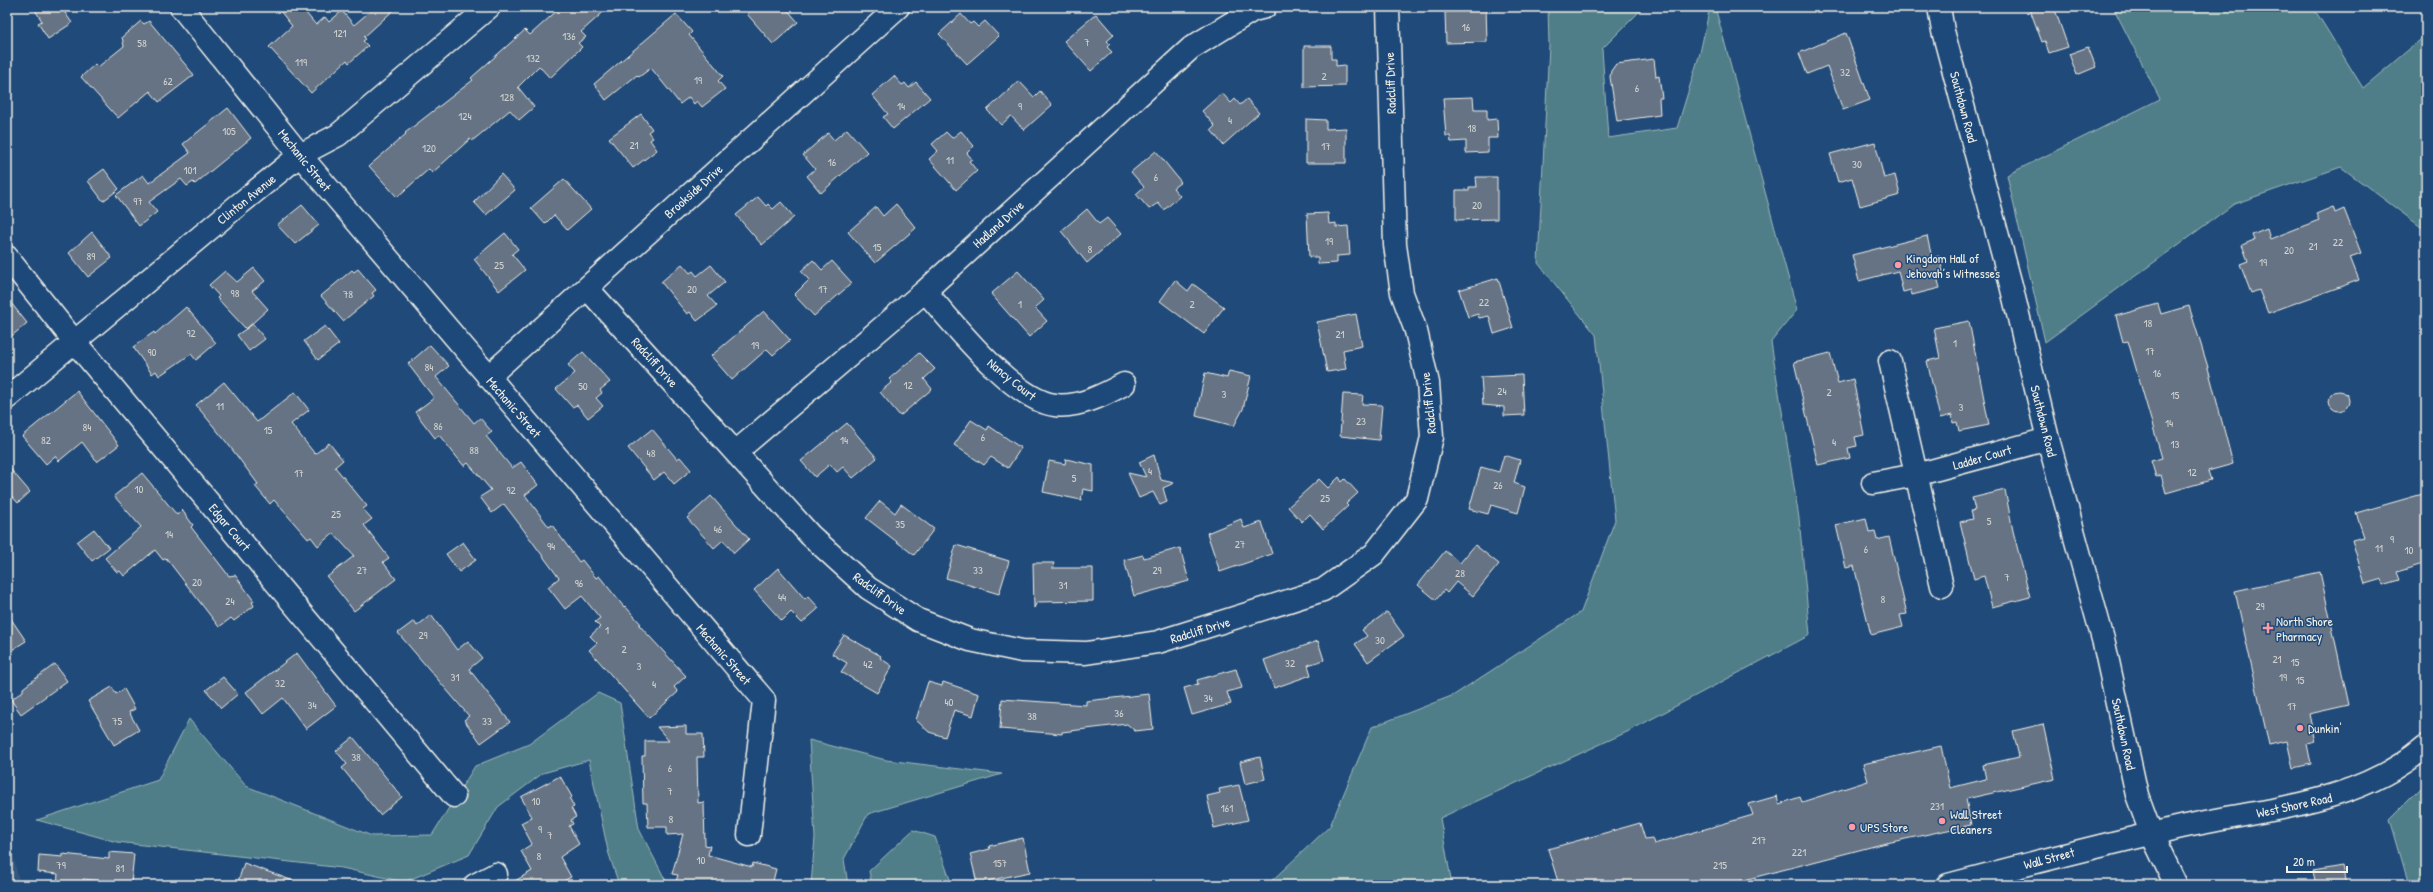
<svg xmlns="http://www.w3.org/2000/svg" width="2433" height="892" font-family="'Patrick Hand',sans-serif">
	<rect width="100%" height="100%" fill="#1f4a7a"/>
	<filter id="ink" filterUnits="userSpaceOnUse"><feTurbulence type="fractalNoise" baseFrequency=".025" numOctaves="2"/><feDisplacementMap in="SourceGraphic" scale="8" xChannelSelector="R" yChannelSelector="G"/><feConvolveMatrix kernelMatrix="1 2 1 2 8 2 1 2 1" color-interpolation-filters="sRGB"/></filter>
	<g filter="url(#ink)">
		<path fill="#34567d" d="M7,827L20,885H7Z"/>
		<path fill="#4f7e89" stroke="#a2b8b8" d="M1548,7H1644L1602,49L1608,138L1677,128L1700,53L1710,7H1715L1797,310L1771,342L1799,518L1810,635L1627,732L1440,818L1452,885H1267L1330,826L1372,727L1454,695L1581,612L1615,520L1596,335L1538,263L1549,45Z
			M2113,7H2313L2363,88L2426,35V224L2421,227L2341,167L2234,204L2045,342L2007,175L2160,99Z
			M598,693L620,703L639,829L668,885H619L608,851L589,760L543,773L498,807L469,855L404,882L342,868L117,842L37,820L158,780L189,719L246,786L372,836L432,835L475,766L529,744Z
			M809,740L886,760L1002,774L868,814L844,859L848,885H811L815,837Z
			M2426,783V885H2409L2390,819Z
			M913,830L935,837L952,885H872L869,871Z"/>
		<path fill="#657384" stroke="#f4f1e8" d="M33,7H61L72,23L48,39L38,23L42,21Z
			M277,7H301L316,25L325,17L329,22L342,11L354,25L375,7H397L364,37L366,39L363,41L368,46L349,63L347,60L311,93L269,47L292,26Z
			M561,7H609L581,32L586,37L578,43L582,47L550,78L539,66L518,87L534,107L519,120L510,110L472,141L470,139L432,173L429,169L397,197L369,166L406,134L405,133L473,80L471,78L525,30L530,35Z
			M755,7H785L798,22L773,44L747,14Z
			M1486,7L1487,42L1446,43L1445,12L1457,11V8Z
			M2029,7H2054L2068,47L2049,53L2045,41L2042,42Z
			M676,14L692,32L689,35L723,76L718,81L725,89L702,107L697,101L694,104L689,97L680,104L651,68L639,77L637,75L606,100L594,84Z
			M961,14L970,24L973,22L978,27L985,21L999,36L967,64L939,34Z
			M1096,14L1114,35L1107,41L1110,44L1107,47L1112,52L1091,71L1064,41Z
			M141,21L144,24L149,21L194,75L159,102L150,91L118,118L81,77L95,64L98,67L124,46L122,37Z
			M1846,33L1870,100L1843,110L1827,66L1807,74L1799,53Z
			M1304,46H1331V59H1336V66L1345,65V86L1304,87Z
			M2088,47L2096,67L2077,75L2069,54Z
			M1654,59L1656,77L1659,76L1662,98H1659L1660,115L1617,121L1610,77L1611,71L1616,64Z
			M894,76L902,85L905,83L909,88L916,82L930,98L893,129L883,117L888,114L872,95Z
			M1019,81L1034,97L1040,91L1052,105L1024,130L1011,116L1001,125L987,110Z
			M1222,93L1231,103L1235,99L1240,105L1247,99L1259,113L1223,145L1211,130L1215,126L1202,111Z
			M1473,97L1474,109H1487V120L1497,119L1498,138H1488V152L1466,153V141L1451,142L1450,136H1446L1443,98Z
			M228,108L251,138L195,184L193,182L187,186L181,179L149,202L157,212L139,226L116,195L143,175L149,183L190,153L183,144Z
			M641,114L652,129L648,132L653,138L650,140L657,150L633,168L609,138Z
			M1306,119L1326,120V129L1346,128V163H1306Z
			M847,129L867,152L821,193L807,176L815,169L803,155L828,133L834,140Z
			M961,131L974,146L967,153L972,159L969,161L977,171L956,190L929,159L938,151L932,144L946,132L952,138Z
			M1875,142L1884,178L1895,175L1900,195L1860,206L1852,178L1838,182L1830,154Z
			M1156,151L1181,182L1173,188L1180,196L1164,210L1158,203L1149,209L1136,194L1144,187L1131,172Z
			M104,169L119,189L103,201L88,181Z
			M501,174L515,190L486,215L474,202Z
			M1476,177H1497V219L1456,220V190H1469V187H1477Z
			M564,179L591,209L567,230L554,215L545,224L531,208Z
			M758,197L766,206L768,204L773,209L781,202L794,217L762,245L736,215Z
			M896,204L916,228L875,263L848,232L876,207L883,216Z
			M302,205L319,225L295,244L277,225Z
			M2333,207L2335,213L2344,209L2361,253L2350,257L2359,280L2268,313L2259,290L2251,293L2240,264L2248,261L2242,245L2254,240L2252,235L2267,229L2270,239L2319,220L2316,214Z
			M1087,209L1099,224L1107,218L1121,234L1087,263L1061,231Z
			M1328,213L1329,224L1336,223V227L1348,226L1350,255L1337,256V263L1318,264V257H1309L1307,214Z
			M92,232L112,258L88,277L69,253Z
			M505,233L518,249L512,254L525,270L499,291L474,259Z
			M1927,236L1932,258L1939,256L1944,275L1937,277L1940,288L1912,295L1911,290L1903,292L1898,271L1859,281L1852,255Z
			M813,260L822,270L832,261L852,283L814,316L794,295L809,280L801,271Z
			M682,264L690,273L693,271L697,276L711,265L725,282L708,296L717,306L697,321L690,312L687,314L661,282Z
			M254,268L265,281L252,291L268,309L246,329L217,298L219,296L209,285L225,271L237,282Z
			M358,269L376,290L372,293L374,296L343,321L321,296L352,270L354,272Z
			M1018,271L1044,300L1035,308L1047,321L1029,337L991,294Z
			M1498,278L1513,328L1494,334L1489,316L1479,318L1478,314L1468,317L1459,290Z
			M1175,280L1188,291L1193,284L1224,307L1204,334L1160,301Z
			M7,298L27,323L7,340Z
			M2158,304L2161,314L2189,306L2207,364L2233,464L2208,471L2211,480L2166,493L2161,475L2156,477L2151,461L2162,458L2128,341L2123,342L2116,316Z
			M186,307L216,343L196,360L191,354L159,376L156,371L152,374L133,347L154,332L155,334Z
			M764,311L790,340L773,355L767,349L732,380L711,356Z
			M1356,314L1362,346L1343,350L1346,369L1327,372L1317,322Z
			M1969,321L1989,425L1959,431L1957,422L1953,423L1952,415L1940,418L1927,361L1940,358L1934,328Z
			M253,324L265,339L249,351L237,335Z
			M325,326L339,344L318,360L304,341Z
			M430,345L449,366L436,377L474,423L480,418L492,432L486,436L512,468L521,462L538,485L525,495L549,527L552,525L579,562L582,560L596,578L599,576L624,607L625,606L641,624L639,625L686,676L674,687L678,692L649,718L589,650L597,643L590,636L600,627L595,622L600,618L582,596L565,609L548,587L559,578L520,525L504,504L492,513L480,497L491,490L468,463L464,466L439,435L435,438L415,412L434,398L408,364Z
			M583,352L610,382L600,390L602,393L596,398L603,406L588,418L577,405L572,407L556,389L575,373L568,365Z
			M919,353L935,369L924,379L932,389L900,416L880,392L892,382L889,379Z
			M1830,353L1838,383L1853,379L1864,435L1855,437L1857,446L1848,448L1850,458L1818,465L1794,362Z
			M1229,371L1251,376L1243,409L1234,426L1196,416L1205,373L1227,378Z
			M1522,375L1524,415L1504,416V407L1483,405L1481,377Z
			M224,382L257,422L295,392L309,410L291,424L315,454L329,443L343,460L335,467L367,506L363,509L372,519L364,525L389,558L383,562L396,579L354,611L327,577L354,556L333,533L318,546L311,537L308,539L274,500L270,504L255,486L258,484L228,444L196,405Z
			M77,391L119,445L97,462L82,442L59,461L55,456L46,464L22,436Z
			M2329 401a10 10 0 1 1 20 0a10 10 0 1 1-20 0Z
			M1343,394L1363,395L1362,404L1382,405L1379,440L1340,436Z
			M971,420L987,430L989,426L1021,448L1008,468L991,457L984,465L954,445Z
			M847,423L877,458L853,478L843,467L837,472L830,464L815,477L801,461Z
			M652,429L677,459L680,457L691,470L674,484L664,472L654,480L628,448Z
			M1154,455L1161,480L1174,483L1163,488L1167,502L1160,505L1153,492L1139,498L1128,473L1146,477L1139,462Z
			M1504,455L1520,460L1514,483L1525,487L1518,513L1491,505L1488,514L1469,509L1481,467L1499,472Z
			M1066,459L1093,465V491L1083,489L1081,500L1043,492L1049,461L1065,464Z
			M7,465L30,492L18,503L7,491Z
			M142,473L177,515L182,510L193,525L191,527L229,576L235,575L254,601L252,602L254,606L234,621L231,618L219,627L166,558L163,560L155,550L124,576L120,571L117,572L105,558L141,527L114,496Z
			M1339,477L1342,482L1345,479L1358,493L1346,504L1348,506L1323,529L1310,514L1302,522L1288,507L1319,479L1328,488Z
			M2005,490L2013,531L2030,597L1992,607L1984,576L1974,579L1960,522L1973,519L1971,511L1975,510L1972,498Z
			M2426,493V563L2397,572L2400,580L2383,585L2382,579L2365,584L2352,540L2364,537L2356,513Z
			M711,496L749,539L734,553L723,540L714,548L687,518Z
			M880,501L895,513L901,504L934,529L914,555L866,518Z
			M1866,518L1869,532L1875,531L1877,540L1889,537L1907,614L1900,615L1903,627L1871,635L1854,566L1846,568L1836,525Z
			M1241,519L1244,528L1262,522L1272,554L1220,572L1207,533Z
			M94,529L109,548L92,561L77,542Z
			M463,542L476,560L459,572L446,554Z
			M956,545L1009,561L999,594L946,578Z
			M1475,545L1499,564L1473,596L1456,582L1447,593L1444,590L1436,600L1418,585L1445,551L1460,563Z
			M1180,548L1189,581L1134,596L1124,560L1143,555L1144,558Z
			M1033,563H1054L1052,568H1093V601L1037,602L1034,608Z
			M778,568L805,599L808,596L819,608L802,623L791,612L782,621L754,590Z
			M2320,572L2349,705L2309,714L2315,742L2307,744L2311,764L2293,768L2287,741L2269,745L2235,591Z
			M1387,612L1404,636L1368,662L1355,644L1367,636L1362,630Z
			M7,613L26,641L7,653Z
			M431,615L457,650L468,641L482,658L469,669L510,722L481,743L464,720L469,716L398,633L414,621L417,626Z
			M844,635L881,656L880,658L892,666L877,693L841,672L847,663L832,654Z
			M1318,641L1324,660L1308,665L1311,675L1274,688L1264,660Z
			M297,653L336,706L306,729L283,698L263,714L246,692Z
			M55,664L67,681L21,714L11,700L23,691V688Z
			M1236,669L1242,688L1227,692L1231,704L1192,715L1184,688L1198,684L1197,680Z
			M223,677L238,694L221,708L206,690Z
			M928,682L942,686L943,682L979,694L973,716L954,710L945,737L929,732L916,720Z
			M112,687L116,694L124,689L135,709L129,712L139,730L114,745L88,701Z
			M1149,694L1153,729L1135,731L1127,724L1062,732V734L1000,729L1002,699L1086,705V701Z
			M2043,724L2055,779L1966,799L1971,825L1882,844L1725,885H1559L1548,849L1640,823L1645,839L1652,838L1654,844L1753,815L1749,804L1777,796L1779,804L1800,797L1802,802L1868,781L1863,764L1941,746L1950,788L1986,779L1983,765L2019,757L2013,731Z
			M686,726V734H703L704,757H697L698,803L704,802L705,845L710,846L708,855L752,867L753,863L776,869L772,885H675L678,875L672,874L683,834L667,835V827H648L647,803H643L642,756H645V741H669L657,727Z
			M353,737L402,797L380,815L342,768L347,764L336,751Z
			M1260,757L1265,779L1245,784L1240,762Z
			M560,776L572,797L570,799L574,807L571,808L576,817L571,820L573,824L569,826L579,844L560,857L571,877L556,885H508L532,871L521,851L532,844L521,823L532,817L521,797Z
			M1239,785L1248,820L1214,828L1207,796L1220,793L1219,789Z
			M1023,838L1030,872L977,883L970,854L990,849L989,846Z
			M109,852L134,854L131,884L83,879L82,885H57L58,874L38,872L39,855L63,857V854L109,859Z
			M244,863L299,883V885H237Z
			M2342,866L2346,885H2316L2313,871Z"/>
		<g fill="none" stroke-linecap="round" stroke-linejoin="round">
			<defs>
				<path id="street" d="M181,7L300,155L764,700L749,835
					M1939,7L1943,31L2011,285L2048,439L2104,643L2137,795L2151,833L2176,885
					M7,257L74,341L454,796
					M587,288L810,535L868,588L918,620L970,640L1022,651L1086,653L1158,642L1323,590L1374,554L1417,499L1432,437L1428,383L1416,331L1402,293L1395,245L1388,7
					M925,291C953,323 1013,400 1055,405C1078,408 1104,395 1124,384
					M1890,361L1942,586
					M488,377L898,7
					M7,398L237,206L300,155L338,135L489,7
					M737,451L925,291L1191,48L1253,10L1265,7
					M1873,483L1916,475L2048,439
					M475,885L496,874"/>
				<path id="secondary" d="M1948,885C2024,865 2100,845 2177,828C2263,808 2355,807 2426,746"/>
			</defs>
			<use href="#street" stroke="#f4f1e8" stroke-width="25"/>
			<use href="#secondary" stroke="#f4f1e8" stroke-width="25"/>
			<use href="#street" stroke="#1f4a7a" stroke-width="22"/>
			<use href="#secondary" stroke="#1f4a7a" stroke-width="22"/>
		</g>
	</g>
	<g fill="#ff9aa2" stroke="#1f4a7a" stroke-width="1.5">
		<circle cx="1898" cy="265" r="4"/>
		<path d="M2266 622h4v4h4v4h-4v4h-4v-4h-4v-4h4z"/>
		<circle cx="2300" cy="728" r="4"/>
		<circle cx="1942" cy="821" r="4"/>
		<circle cx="1852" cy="827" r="4"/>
	</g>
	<g text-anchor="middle" stroke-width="3" stroke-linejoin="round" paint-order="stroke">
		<g font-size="11" fill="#d0d2cf">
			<text x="1466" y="31">16</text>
			<text x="340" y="37">121</text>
			<text x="569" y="40">136</text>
			<text x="1087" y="46">7</text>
			<text x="142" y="47">58</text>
			<text x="533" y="62">132</text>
			<text x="301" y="66">119</text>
			<text x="1845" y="76">32</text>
			<text x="1324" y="80">2</text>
			<text x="698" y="84">19</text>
			<text x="168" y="85">62</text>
			<text x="1637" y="92">6</text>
			<text x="507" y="101">128</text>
			<text x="901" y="110">14</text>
			<text x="1020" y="110">9</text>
			<text x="465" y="120">124</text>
			<text x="1230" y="124">4</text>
			<text x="1472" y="132">18</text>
			<text x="229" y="135">105</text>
			<text x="634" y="149">21</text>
			<text x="1326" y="150">17</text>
			<text x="429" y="152">120</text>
			<text x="950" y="164">11</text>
			<text x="832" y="166">16</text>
			<text x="1857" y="168">30</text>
			<text x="190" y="174">101</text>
			<text x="1156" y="181">6</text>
			<text x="138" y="205">97</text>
			<text x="1477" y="209">20</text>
			<text x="1329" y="245">19</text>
			<text x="2338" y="246">22</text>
			<text x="2313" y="250">21</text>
			<text x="877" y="251">15</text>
			<text x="1090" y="253">8</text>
			<text x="2289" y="254">20</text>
			<text x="91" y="260">89</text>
			<text x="2263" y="266">19</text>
			<text x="499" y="269">25</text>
			<text x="692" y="293">20</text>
			<text x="823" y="293">17</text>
			<text x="235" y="297">98</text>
			<text x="348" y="298">78</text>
			<text x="1484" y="306">22</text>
			<text x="1020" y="308">1</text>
			<text x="1192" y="308">2</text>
			<text x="2148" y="327">18</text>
			<text x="191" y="337">92</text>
			<text x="1340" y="338">21</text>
			<text x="1955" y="347">1</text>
			<text x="755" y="349">19</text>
			<text x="2150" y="355">17</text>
			<text x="152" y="356">90</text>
			<text x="429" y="371">84</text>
			<text x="2157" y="377">16</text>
			<text x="908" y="389">12</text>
			<text x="583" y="390">50</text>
			<text x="1502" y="395">24</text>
			<text x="1829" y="396">2</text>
			<text x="1224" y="398">3</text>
			<text x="2175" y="399">15</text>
			<text x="220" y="410">11</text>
			<text x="1961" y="411">3</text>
			<text x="1361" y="425">23</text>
			<text x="2169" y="427">14</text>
			<text x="438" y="430">86</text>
			<text x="87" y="431">84</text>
			<text x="268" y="434">15</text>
			<text x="983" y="441">6</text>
			<text x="46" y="444">82</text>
			<text x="844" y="444">14</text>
			<text x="1834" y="446">4</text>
			<text x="2175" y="448">13</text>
			<text x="474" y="454">88</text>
			<text x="651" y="457">48</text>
			<text x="1150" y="475">4</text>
			<text x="2192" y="476">12</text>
			<text x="299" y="477">17</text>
			<text x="1074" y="482">5</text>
			<text x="1498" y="489">26</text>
			<text x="139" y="493">10</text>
			<text x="511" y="494">92</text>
			<text x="1325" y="502">25</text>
			<text x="336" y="518">25</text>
			<text x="1989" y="525">5</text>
			<text x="900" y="528">35</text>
			<text x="718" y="533">46</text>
			<text x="169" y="538">14</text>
			<text x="2392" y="543">9</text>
			<text x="1240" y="548">27</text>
			<text x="551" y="550">94</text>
			<text x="2379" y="552">11</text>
			<text x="1866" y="553">6</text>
			<text x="2409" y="554">10</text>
			<text x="362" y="574">27</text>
			<text x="978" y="574">33</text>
			<text x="1157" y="574">29</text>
			<text x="1460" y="577">28</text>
			<text x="2007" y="581">7</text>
			<text x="197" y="586">20</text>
			<text x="579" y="587">96</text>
			<text x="1063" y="589">31</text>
			<text x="782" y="601">44</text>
			<text x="1883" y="603">8</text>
			<text x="230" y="605">24</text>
			<text x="2260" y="610">29</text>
			<text x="607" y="634">1</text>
			<text x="423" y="639">29</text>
			<text x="1380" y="644">30</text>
			<text x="624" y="653">2</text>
			<text x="2277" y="663">21</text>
			<text x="2295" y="666">15</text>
			<text x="1290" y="667">32</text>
			<text x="868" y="668">42</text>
			<text x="639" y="670">3</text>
			<text x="455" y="681">31</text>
			<text x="2283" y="681">19</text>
			<text x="2300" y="684">15</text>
			<text x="280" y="687">32</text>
			<text x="654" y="688">4</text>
			<text x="1208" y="702">34</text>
			<text x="949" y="706">40</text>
			<text x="312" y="709">34</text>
			<text x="2292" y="710">17</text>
			<text x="1119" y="717">36</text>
			<text x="1032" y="720">38</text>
			<text x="117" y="725">75</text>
			<text x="487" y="725">33</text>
			<text x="356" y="761">38</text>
			<text x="670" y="772">6</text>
			<text x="670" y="795">7</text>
			<text x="536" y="805">10</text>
			<text x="1937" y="810">231</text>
			<text x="1227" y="812">161</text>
			<text x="671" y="823">8</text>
			<text x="540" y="833">9</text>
			<text x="550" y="839">7</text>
			<text x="1759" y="844">217</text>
			<text x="1799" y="856">221</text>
			<text x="539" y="860">8</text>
			<text x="701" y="864">10</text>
			<text x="1000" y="867">157</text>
			<text x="61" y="869">79</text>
			<text x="1720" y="869">215</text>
			<text x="120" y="872">81</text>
		</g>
		<g font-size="13" fill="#f4f1e8" stroke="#1f4a7a">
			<text transform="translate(1390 83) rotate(-92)" y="5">Radcliff Drive</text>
			<text transform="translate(1964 107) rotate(75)" y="5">Southdown Road</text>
			<text transform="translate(305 160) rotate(51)" y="5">Mechanic Street</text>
			<text transform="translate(693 191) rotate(-42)" y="5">Brookside Drive</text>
			<text transform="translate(246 199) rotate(-39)" y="5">Clinton Avenue</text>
			<text transform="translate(998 224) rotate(-42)" y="5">Hadland Drive</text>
			<text transform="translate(655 362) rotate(48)" y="5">Radcliff Drive</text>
			<text transform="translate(1012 379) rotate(39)" y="5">Nancy Court</text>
			<text transform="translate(1428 403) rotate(-96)" y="5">Radcliff Drive</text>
			<text transform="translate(514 407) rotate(49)" y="5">Mechanic Street</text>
			<text transform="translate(2044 421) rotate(76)" y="5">Southdown Road</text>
			<text transform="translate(1982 457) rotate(-16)" y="5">Ladder Court</text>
			<text transform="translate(230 527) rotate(50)" y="5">Edgar Court</text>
			<text transform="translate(880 593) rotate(36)" y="5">Radcliff Drive</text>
			<text transform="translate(1200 630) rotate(-17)" y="5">Radcliff Drive</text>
			<text transform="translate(724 654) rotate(49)" y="5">Mechanic Street</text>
			<text transform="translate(2124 734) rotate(78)" y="5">Southdown Road</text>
			<text transform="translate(2294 805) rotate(-12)" y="5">West Shore Road</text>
			<text transform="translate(2049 858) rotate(-15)" y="5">Wall Street</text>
		</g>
		<g font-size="13" fill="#f4f1e8" stroke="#1f4a7a" text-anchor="start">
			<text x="1906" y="263">Kingdom Hall of<tspan x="1906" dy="15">Jehovah’s Witnesses</tspan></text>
			<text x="2276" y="626">North Shore<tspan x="2276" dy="15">Pharmacy</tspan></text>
			<text x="2308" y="733">Dunkin'</text>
			<text x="1950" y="819">Wall Street<tspan x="1950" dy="15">Cleaners</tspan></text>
			<text x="1860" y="832">UPS Store</text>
		</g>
	</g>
	<rect width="2433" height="892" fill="none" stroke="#1f4a7a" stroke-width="24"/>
	<rect x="12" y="12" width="2409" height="868" fill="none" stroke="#f4f1e8" stroke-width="1.5" filter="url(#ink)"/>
	<path d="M2287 866v6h60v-6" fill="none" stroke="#f4f1e8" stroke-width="2"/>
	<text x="2293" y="866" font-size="12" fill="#f4f1e8" stroke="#1f4a7a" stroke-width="3" paint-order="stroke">20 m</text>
</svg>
